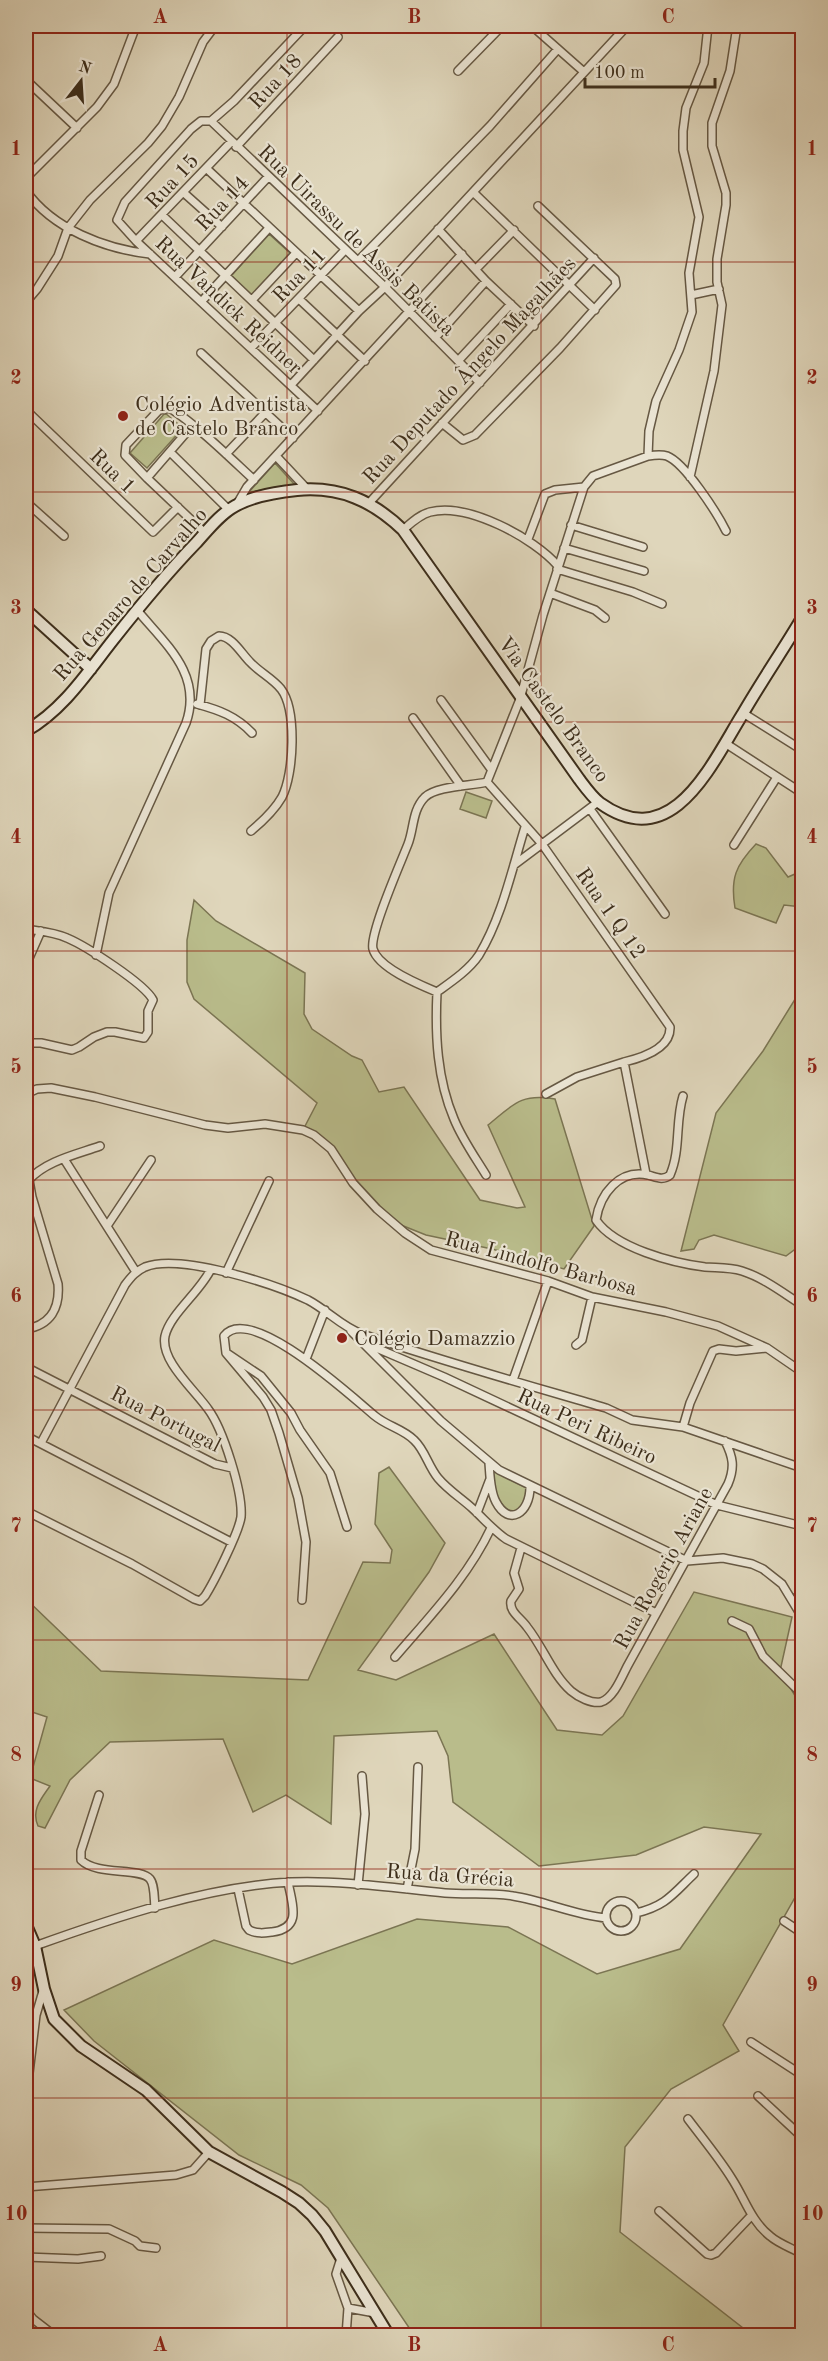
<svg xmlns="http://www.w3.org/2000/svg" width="828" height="2361" font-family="'Old Standard TT',serif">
	<rect width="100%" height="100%" fill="#dfd6bb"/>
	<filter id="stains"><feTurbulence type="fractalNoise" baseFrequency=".00333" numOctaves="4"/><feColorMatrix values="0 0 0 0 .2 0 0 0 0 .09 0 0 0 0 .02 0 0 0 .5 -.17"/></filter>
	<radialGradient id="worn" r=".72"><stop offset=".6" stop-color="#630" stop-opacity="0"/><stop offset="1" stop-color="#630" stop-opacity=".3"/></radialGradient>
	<path fill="#b9bc8b" stroke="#7b7553" stroke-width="1.5" d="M269,234L290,253L252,295L231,276Z
		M165,413L183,428L147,468L130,453Z
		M275,463L295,485L249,492Z
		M466,792L492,801L486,818L460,809Z
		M756,844L766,848L788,877L802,871V907L784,905L776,923L735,908C730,878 736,865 756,844Z
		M194,900L216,921L305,973L304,1014L312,1029L352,1056L362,1060L379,1092L404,1087L480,1200L517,1208L525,1207L488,1125C513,1105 520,1093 555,1099L594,1226L564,1269L492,1249L426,1235L401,1225L353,1183L331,1149L303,1130L317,1103L194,999L187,982V940Z
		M802,988V1244L786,1256L714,1235L699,1240L694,1249L681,1251L716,1113L763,1051Z
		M389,1467L445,1543L429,1572L358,1670L396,1680L494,1634L557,1730L602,1735L623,1716L694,1592L792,1617L780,1671L802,1707V1898L797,1894L723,2025L739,2051L671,2089L625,2147L620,2232L752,2335H414L328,2208L301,2185L239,2155L94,2041L64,2010L214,1940L292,1964L417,1919L508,1927L597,1974L680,1949L761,1834L704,1827L636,1855L539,1866L453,1802L448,1756L437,1731L334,1736L331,1824L286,1795L253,1812L223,1739L110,1742L70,1780L45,1828L38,1826C31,1810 41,1799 50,1786L30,1778L47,1717L26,1710V1599L101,1671L308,1680L363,1562L390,1563L392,1550L375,1524L379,1473Z
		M491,1470L527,1488L524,1508L512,1512C495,1504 495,1487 491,1470Z"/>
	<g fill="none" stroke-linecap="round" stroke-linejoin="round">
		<defs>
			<path id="street" d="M532,26L584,72
				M26,33L29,26
				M458,71L502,26
				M26,80L77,128
				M211,121H201L191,129L125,202L117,220L136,241L318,411
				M211,121L385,287L480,383
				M211,121L234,101L305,26
				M236,147L338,37
				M206,168L359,311
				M26,178L97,107L114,84L136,26
				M26,191C53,229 105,249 150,254
				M473,192L595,310
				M184,193L222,227
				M162,215L314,360
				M438,229L486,281L534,326
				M136,241L231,142
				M358,261L490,126L557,50
				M476,269L514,230
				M175,277L268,177
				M691,295L719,289
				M299,299L365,361
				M252,300L296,253
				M202,301L269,228
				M26,302L37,289L58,256L68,228L90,200L148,143L162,126L179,97L203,42L215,26
				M435,338L486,281
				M251,348L345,250
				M201,353L293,438
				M458,361L511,304
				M291,385L359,311L385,287L627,26
				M26,410L153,532L178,507
				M442,423L463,440L475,435L560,348L616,285L615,279L538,206
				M192,426L147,478L125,455L126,445L159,410L170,408C200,428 227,455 254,480
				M170,452L229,510
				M226,454L266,412
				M276,456L307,489
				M648,456C654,455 661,454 667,456C685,463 717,513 726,531
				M690,477L714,371L722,305L717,282V259L726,205V193L712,146V123L730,71L737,26
				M147,478L205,533
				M26,502L64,536
				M369,503L594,258
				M237,504L247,487L462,254
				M571,525L643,547
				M403,530C411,523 419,515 430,512C467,502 534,538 558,566
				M528,539L545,494L555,490L584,487
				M564,548L644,571
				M557,569L633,592L662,604
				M550,593L595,610L605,618
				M441,700L491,769
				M197,704C219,710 236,716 252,733
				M200,705L206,649L211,641L219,636C232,636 241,653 250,662C259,672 272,678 281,689C297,710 294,774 282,797C274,811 263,821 251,831
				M743,713L802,750
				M413,718L461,786
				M725,743L802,793
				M487,782L520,699L543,615L584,487L593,476L648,456L649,431L656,401L679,350L692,312L689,273L699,217L683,150V131L686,108L704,63L708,26
				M487,782C471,786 437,786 425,797C412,810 414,829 408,844C401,862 369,934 373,949C378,968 420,985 437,992C451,982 469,970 479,955C502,917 512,869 525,827
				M487,782L542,844L670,1027C671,1049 641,1058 624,1062L646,1174
				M590,809L665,914
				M734,845L777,777
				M514,865L598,802
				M26,929C39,931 54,932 67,938C86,946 145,984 153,1000L148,1011V1032L144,1038L115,1032H107L94,1037L79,1047L72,1050L41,1043H26
				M96,955L109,893L186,723C203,674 165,644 137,610
				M26,965L41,931
				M437,992C435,1035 437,1079 454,1119C462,1139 475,1157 486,1175
				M26,1094L37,1089L51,1088L95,1097L205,1125L228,1128L265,1124L303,1130L314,1135L331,1149L353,1183L377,1209L405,1233L431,1250L548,1281L592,1297L666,1312L718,1326L767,1348L802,1372
				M546,1094L577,1077L624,1062
				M683,1096C675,1122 681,1150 670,1175C663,1181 656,1177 648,1175C619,1169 600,1194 596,1220C615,1248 673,1263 705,1267C717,1268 729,1267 742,1271C764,1278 783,1293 802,1305
				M64,1159L136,1272
				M107,1226L151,1160
				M226,1273L269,1181
				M26,1329C51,1325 60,1308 58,1284L32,1197L29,1180C45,1161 78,1154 100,1146
				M351,1331L441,1421L499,1470L687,1561L723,1558L752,1564L763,1569L782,1584L802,1617
				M367,1344L444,1377L717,1505L802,1526
				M576,1345L582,1340L592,1297
				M228,1354L261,1376L291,1413L300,1430L330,1473L347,1527
				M306,1359L325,1310
				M26,1367L215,1464L232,1468
				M513,1380L548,1281
				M683,1427L690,1403L713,1351L719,1349L736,1351L767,1348
				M26,1436L231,1542
				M41,1443L125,1285C131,1277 136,1271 145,1267C180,1253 274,1284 308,1300C327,1310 342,1327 362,1334C442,1361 524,1384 606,1408L632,1420L683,1427L802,1468
				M489,1463C490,1475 490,1491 496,1502C509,1527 530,1513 530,1487
				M26,1511L132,1564L194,1599L200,1601L205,1596C214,1582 239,1532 241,1517C243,1492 223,1429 208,1409C195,1390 160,1361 165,1336C170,1314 200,1292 211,1269
				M477,1513L490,1479
				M521,1548L514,1573L519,1589L511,1601C509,1612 521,1618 527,1627C543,1647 552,1674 571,1691C578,1697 592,1704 601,1702C614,1698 622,1676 628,1665L728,1484C735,1467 733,1457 725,1441
				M302,1600L306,1542L298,1498L279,1433L271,1410L263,1397L226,1353L224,1336C250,1302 353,1398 375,1416C387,1426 403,1429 414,1440C425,1450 428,1466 438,1478C448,1490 461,1498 472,1508C484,1519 493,1530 506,1539L656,1613
				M795,1602L802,1588
				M732,1621L749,1629L763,1656L802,1694
				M395,1657C430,1616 468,1577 491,1528
				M99,1795L81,1851V1860C97,1876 140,1867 150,1879C155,1885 154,1900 155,1908
				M358,1885L365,1814L362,1776
				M238,1889L246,1926L249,1930C257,1934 264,1933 272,1932C303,1928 292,1904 288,1882
				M407,1889L415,1849L418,1767
				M606 1916a15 15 0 1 1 30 0a15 15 0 1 1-30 0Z
				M636,1913C666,1906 673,1894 694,1874
				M784,1921L802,1933
				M26,1942L35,1946C113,1918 208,1886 291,1882C342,1880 394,1888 445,1893C468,1895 491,1892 513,1896C545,1901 574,1915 606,1918
				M751,2042L802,2075
				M758,2096L802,2137
				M26,2098L36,2015L43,1991
				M688,2119C703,2139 719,2158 732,2179C745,2199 751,2221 770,2236C779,2244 792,2248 802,2254
				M26,2187L176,2175L193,2170L209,2152
				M659,2211L707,2254L711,2255L716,2253L751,2216
				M26,2228L109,2229L135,2241L140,2246L156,2248
				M26,2257L78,2259L101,2256
				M341,2258L336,2274L348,2308L346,2336
				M348,2308L375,2313
				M26,2310L33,2319L55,2336"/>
			<path id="secondary" d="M26,610L91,669
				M26,731C63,710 87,673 113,640C139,607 166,574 196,543C207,531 220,514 235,506C253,496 277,492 297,490C340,486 373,501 403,530L579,779C585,787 592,797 600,803C672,855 711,765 742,715C761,682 783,650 802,618
				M26,1925L35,1946L44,1989L54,2019L81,2046L146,2090L209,2152L282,2192L299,2203L312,2215L325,2231L389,2336"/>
		</defs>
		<use href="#street" stroke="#665843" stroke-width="10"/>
		<use href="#secondary" stroke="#3d2e1b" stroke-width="14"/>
		<use href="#street" stroke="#eae4d3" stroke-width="7"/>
		<use href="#secondary" stroke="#eae4d3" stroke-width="10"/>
	</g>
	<path fill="none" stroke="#8f2418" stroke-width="1.5" stroke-opacity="0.55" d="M287,26V2336M541,26V2336M26,262H802M26,492H802M26,722H802M26,951H802M26,1180H802M26,1410H802M26,1640H802M26,1869H802M26,2098H802"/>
	<g fill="#8f2418" stroke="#eae4d3" stroke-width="2">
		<circle cx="123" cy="416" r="6"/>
		<circle cx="342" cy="1338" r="6"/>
	</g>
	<g text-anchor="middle" stroke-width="4.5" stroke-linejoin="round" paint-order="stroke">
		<g font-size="21" fill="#3d2e1b" stroke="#eae4d3">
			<text transform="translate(275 81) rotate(-47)" y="7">Rua 18</text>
			<text transform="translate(172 181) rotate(-47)" y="7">Rua 15</text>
			<text transform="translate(222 203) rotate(-47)" y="7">Rua 14</text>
			<text transform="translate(357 240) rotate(44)" y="7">Rua Uirassu de Assis Batista</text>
			<text transform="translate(299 275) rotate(-46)" y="7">Rua 11</text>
			<text transform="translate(229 305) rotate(43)" y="7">Rua Vandick Reidner</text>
			<text transform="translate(469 370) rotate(-47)" y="7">Rua Deputado Ângelo Magalhães</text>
			<text transform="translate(113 471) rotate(44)" y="7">Rua 1</text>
			<text transform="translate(130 594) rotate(-49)" y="7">Rua Genaro de Carvalho</text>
			<text transform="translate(554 709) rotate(54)" y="7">Via Castelo Branco</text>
			<text transform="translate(611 913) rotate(55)" y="7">Rua 1 Q 12</text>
			<text transform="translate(541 1263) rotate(15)" y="7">Rua Lindolfo Barbosa</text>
			<text transform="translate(166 1419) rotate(27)" y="7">Rua Portugal</text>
			<text transform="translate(587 1426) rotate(25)" y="7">Rua Peri Ribeiro</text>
			<text transform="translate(663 1568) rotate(-61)" y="7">Rua Rogério Ariane</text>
			<text transform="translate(450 1875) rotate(4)" y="7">Rua da Grécia</text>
		</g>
		<g font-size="21" fill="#3d2e1b" stroke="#eae4d3" text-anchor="start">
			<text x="135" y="411">Colégio Adventista<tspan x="135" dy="24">de Castelo Branco</tspan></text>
			<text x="354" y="1345">Colégio Damazzio</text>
		</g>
	</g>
	<rect width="828" height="2361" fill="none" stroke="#dfd6bb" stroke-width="66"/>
	<g transform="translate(81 81) rotate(17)" stroke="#eae4d3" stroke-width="4.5" paint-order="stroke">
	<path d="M0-4.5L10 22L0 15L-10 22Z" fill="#3d2e1b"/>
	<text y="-9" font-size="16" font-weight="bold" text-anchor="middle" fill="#3d2e1b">N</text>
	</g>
	<path d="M585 78v9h130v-9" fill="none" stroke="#3d2e1b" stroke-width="3"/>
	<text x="594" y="78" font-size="18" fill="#3d2e1b" stroke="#eae4d3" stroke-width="4.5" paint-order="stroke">100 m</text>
	<rect x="33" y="33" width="762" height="2295" fill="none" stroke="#8f2418" stroke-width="2"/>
	<g font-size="20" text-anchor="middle" font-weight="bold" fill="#8f2418">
		<text x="160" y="23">A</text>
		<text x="414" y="23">B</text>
		<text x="668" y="23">C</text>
		<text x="16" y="155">1</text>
		<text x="812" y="155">1</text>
		<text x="16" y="384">2</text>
		<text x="812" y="384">2</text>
		<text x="16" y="614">3</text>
		<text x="812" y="614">3</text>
		<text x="16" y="843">4</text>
		<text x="812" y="843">4</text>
		<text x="16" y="1073">5</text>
		<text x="812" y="1073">5</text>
		<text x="16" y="1302">6</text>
		<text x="812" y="1302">6</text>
		<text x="16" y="1532">7</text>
		<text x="812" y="1532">7</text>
		<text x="16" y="1761">8</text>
		<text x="812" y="1761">8</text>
		<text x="16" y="1991">9</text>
		<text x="812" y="1991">9</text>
		<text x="16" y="2220">10</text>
		<text x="812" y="2220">10</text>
		<text x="160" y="2351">A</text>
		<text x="414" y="2351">B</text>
		<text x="668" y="2351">C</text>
	</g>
	<rect width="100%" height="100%" filter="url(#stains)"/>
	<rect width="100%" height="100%" fill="url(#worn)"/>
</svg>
